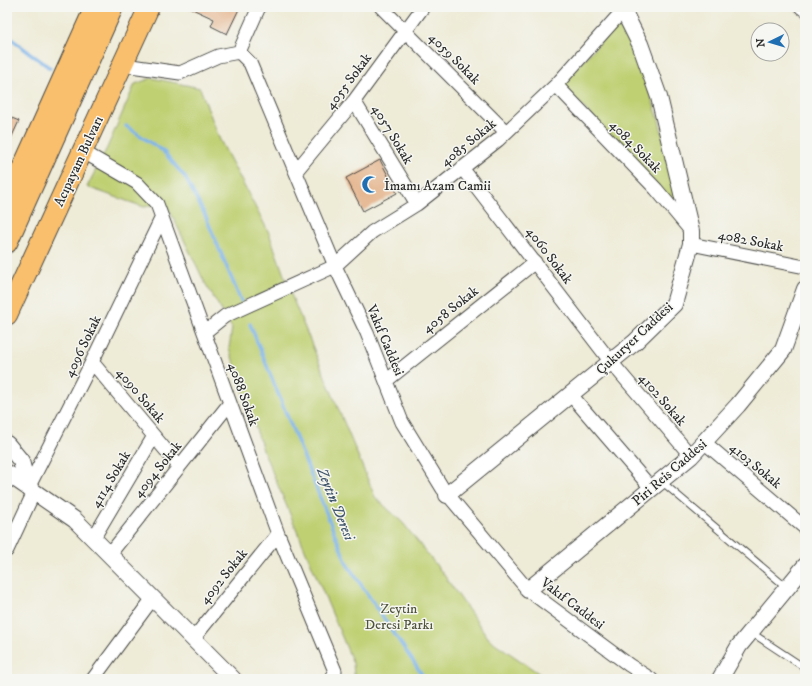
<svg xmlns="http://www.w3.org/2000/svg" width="812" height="686" font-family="'IM FELL DW Pica',serif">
	<rect width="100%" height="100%" fill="#f6f6f2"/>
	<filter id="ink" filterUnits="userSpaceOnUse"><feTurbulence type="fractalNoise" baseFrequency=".025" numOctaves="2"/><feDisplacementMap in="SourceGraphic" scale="8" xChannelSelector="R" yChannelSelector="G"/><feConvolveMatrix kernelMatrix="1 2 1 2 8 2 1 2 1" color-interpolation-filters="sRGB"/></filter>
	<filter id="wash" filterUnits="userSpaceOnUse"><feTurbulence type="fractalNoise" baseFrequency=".012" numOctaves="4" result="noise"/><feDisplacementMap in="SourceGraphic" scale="16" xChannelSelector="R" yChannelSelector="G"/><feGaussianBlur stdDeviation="0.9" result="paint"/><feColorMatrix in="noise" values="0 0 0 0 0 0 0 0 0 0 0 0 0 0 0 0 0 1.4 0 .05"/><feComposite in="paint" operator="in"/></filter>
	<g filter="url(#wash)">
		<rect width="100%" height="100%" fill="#eeebd7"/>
		<path fill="#bfd073" stroke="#757e4f" d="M622,22L626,25L659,120L680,212L562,84L617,24Z
			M152,78L200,88L220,140L269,233L290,292L375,497L403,523L444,575L489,639L547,679H362L354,675L353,663L263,450L229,348L232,328L205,283L166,203L144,207L87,187L107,148L135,84Z"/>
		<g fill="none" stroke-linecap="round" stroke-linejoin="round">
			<path stroke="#78b1e8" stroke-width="3.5" d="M7,36L50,68
				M126,126L163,151L185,177L205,215L241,301
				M250,324L347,564L425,679"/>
		</g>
		<g id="blocks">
			<path fill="#e3ae83" d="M188,7H240L227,34L211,26L214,19Z
				M7,116L19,121L7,147Z
				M380,160L397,193L363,211L346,178Z"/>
		</g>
	</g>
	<g filter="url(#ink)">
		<use href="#blocks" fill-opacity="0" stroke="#484845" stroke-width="1"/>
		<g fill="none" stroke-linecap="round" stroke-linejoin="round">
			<defs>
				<path id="service" d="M661,481L786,587
					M752,633L805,668"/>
				<path id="minor" d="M381,7L506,132
					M801,7L805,10
					M239,52L259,7
					M124,62L131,66L180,73L218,56L239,52L250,63L335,266L367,333L402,422L443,489L528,590L629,665L651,679
					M556,85L656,189L691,231
					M354,101L417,204
					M82,151L137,183L157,204L278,534L335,671L332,679
					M462,168L611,362L691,456
					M296,171L354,101L423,7
					M691,244L805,267
					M205,332L225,316L335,266L372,232L417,204L498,140L556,85L626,7
					M92,362L179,466
					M386,381L535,262
					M571,395L652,489
					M704,442L805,528
					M28,488L92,362L162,217
					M93,539L154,436
					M7,550L34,492
					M109,555L230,403
					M193,639L278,534
					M93,679L153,598"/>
				<path id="tertiary" d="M7,444L21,461L28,488
					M7,473L75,520L233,679
					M447,495L635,342L674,304L691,244V231L659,97L640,44L623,10L619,7
					M528,590L691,456L738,405L783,350L805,289
					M720,679L739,646L805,566"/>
				<path id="primary" d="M7,202L95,7
					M7,243L113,7
					M7,315L149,7"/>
			</defs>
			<use href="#service" stroke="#484845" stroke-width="8"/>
			<use href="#minor" stroke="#484845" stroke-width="15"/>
			<use href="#tertiary" stroke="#484845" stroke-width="18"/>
			<use href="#primary" stroke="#484845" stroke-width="22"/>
			<use href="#service" stroke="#fff" stroke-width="6"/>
			<use href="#minor" stroke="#fff" stroke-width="13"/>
			<use href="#tertiary" stroke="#fff" stroke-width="16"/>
			<use href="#primary" stroke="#f9bf6d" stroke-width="20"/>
		</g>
	</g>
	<defs>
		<symbol id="mosque-bare" viewBox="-9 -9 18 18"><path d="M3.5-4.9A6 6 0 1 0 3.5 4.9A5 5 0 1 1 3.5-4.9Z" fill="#1f6fb2" stroke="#f6f6f2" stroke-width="2.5" paint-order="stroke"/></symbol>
	</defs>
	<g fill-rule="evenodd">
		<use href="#mosque-bare" x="358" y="172" width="25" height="25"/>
	</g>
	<g text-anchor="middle" stroke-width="3" stroke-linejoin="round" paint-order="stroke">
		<g font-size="14" fill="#2b2b2b" stroke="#f6f6f2">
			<text transform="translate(455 58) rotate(45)" y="5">4059 Sokak</text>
			<text transform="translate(348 81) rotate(-53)" y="5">4055 Sokak</text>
			<text transform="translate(393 134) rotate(59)" y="5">4057 Sokak</text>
			<text transform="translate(468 142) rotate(-39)" y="5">4085 Sokak</text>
			<text transform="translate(636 146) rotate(46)" y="5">4084 Sokak</text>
			<text transform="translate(78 161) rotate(-65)" y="5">Acıpayam Bulvarı</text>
			<text transform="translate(751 240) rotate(11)" y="5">4082 Sokak</text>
			<text transform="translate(550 255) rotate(53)" y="5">4060 Sokak</text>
			<text transform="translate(450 309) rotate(-38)" y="5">4058 Sokak</text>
			<text transform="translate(634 338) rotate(-43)" y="5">Çukuryer Caddesi</text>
			<text transform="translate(386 340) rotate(67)" y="5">Vakıf Caddesi</text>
			<text transform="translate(82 346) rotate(-64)" y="5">4096 Sokak</text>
			<text transform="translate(244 394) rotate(70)" y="5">4088 Sokak</text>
			<text transform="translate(141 395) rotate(50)" y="5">4090 Sokak</text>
			<text transform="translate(663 399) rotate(49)" y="5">4102 Sokak</text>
			<text transform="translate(756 465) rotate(40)" y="5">4103 Sokak</text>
			<text transform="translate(157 469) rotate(-51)" y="5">4094 Sokak</text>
			<text transform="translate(669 472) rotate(-41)" y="5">Piri Reis Caddesi</text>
			<text transform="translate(110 479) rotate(-59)" y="5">4114 Sokak</text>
			<text transform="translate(223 576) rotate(-51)" y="5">4092 Sokak</text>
			<text transform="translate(573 603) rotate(37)" y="5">Vakıf Caddesi</text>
		</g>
		<g font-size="14" fill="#2b2b2b" stroke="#f6f6f2" text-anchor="start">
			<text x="384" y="190">İmamı Azam Camii</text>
		</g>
		<g font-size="14" fill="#50543d" stroke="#f6f6f2">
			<text x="399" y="613">Zeytin<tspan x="399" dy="16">Deresi Parkı</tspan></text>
		</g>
		<g font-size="15" font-style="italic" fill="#465a6d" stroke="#f6f6f2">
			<text transform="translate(336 504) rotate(68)" y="5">Zeytin Deresi</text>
		</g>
	</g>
	<rect width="812" height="686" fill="none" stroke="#f6f6f2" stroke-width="24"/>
	<g transform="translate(770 42) rotate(265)"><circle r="19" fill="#f6f6f2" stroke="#a5a5a2"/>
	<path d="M0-3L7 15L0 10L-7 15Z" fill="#1f6fb2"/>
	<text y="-6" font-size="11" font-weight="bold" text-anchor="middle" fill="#2b2b2b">N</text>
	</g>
</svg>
